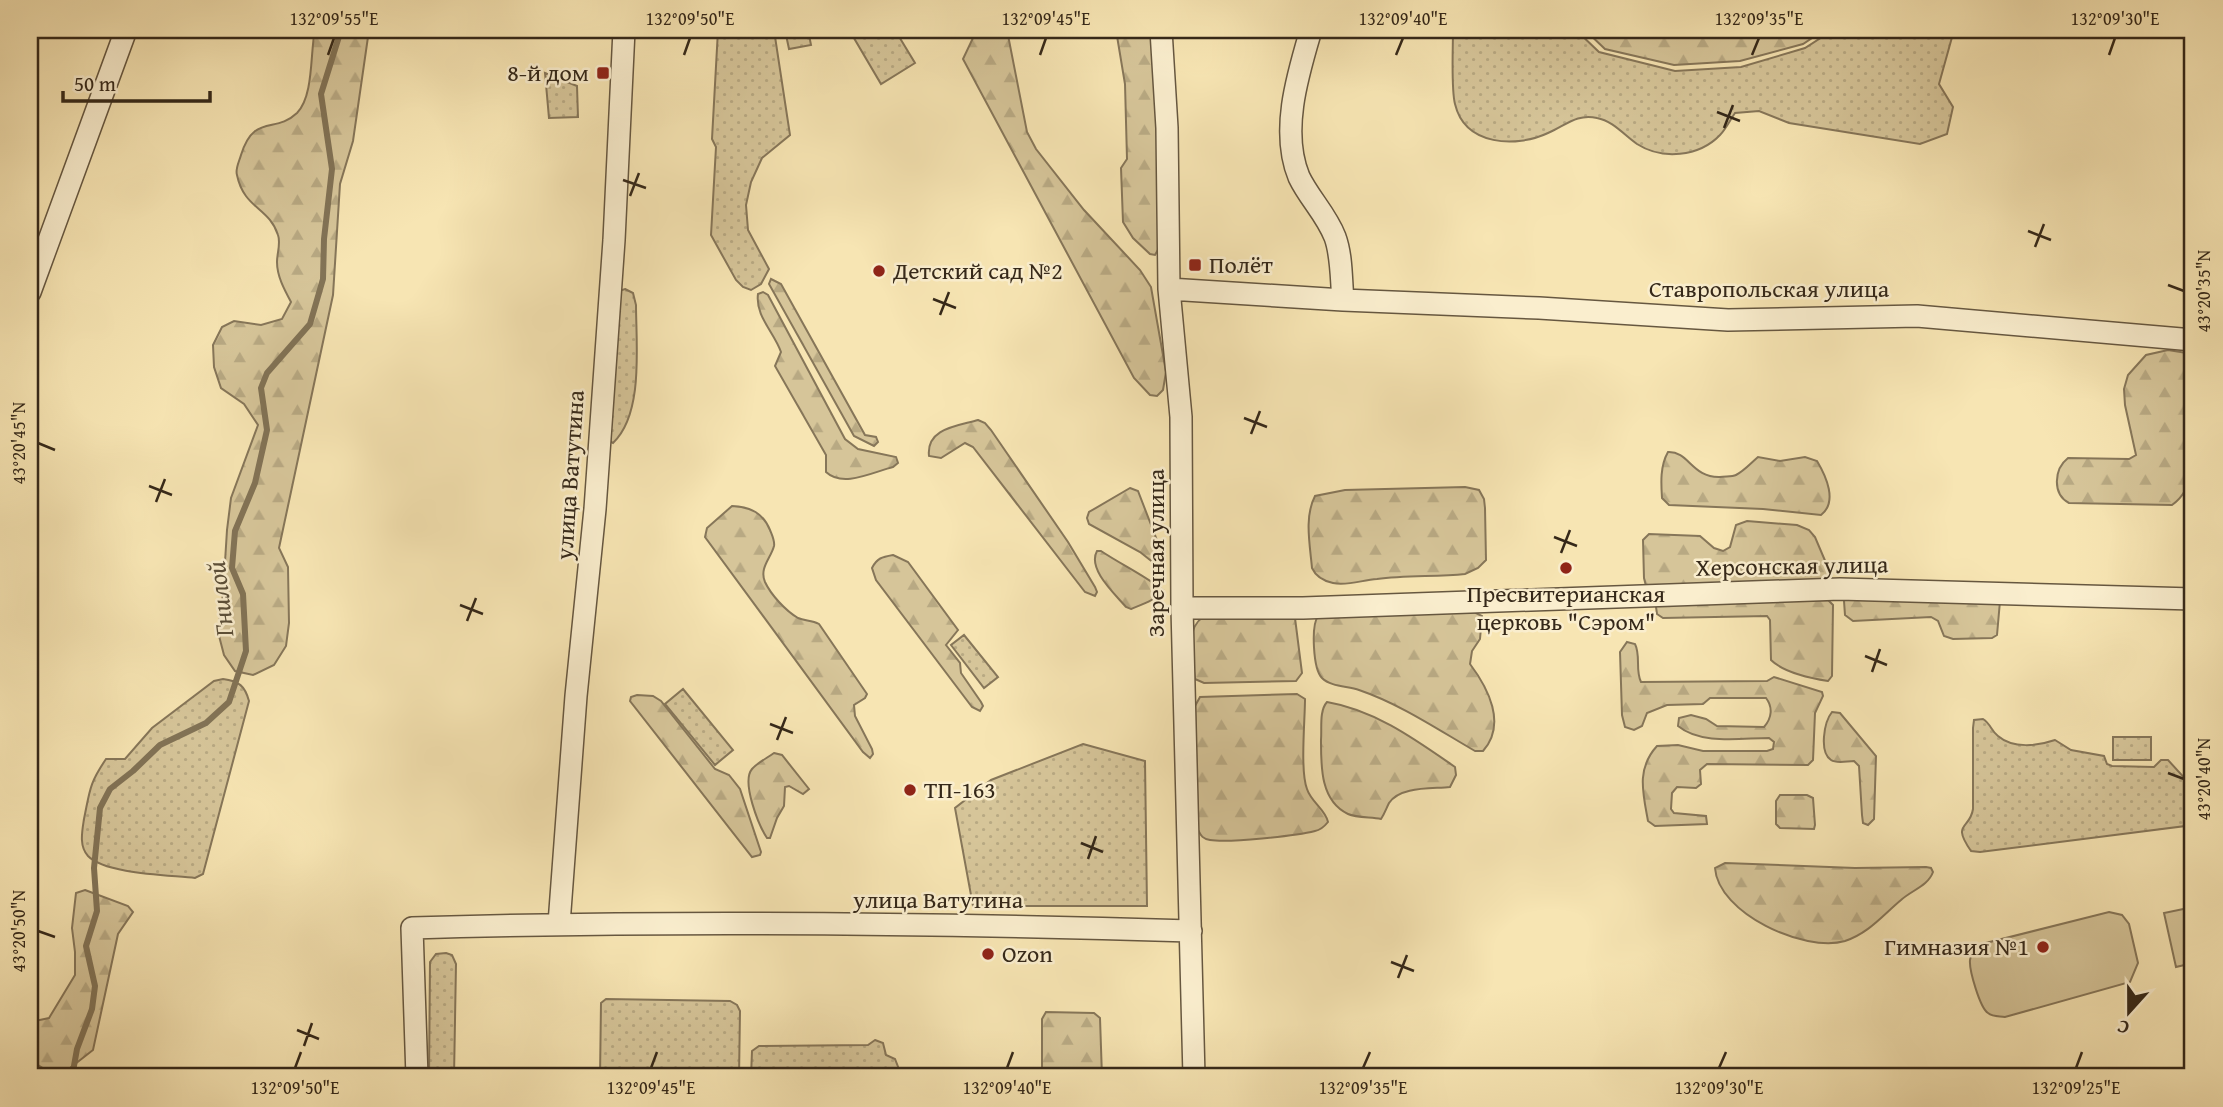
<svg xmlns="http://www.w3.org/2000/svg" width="2223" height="1107" font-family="'Gentium Book Plus',serif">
	<defs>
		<pattern id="grass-dots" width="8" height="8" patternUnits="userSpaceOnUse" patternTransform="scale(1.75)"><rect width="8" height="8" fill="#d6c599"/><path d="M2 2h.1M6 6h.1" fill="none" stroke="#b8a983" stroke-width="1.8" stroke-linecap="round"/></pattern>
		<pattern id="forest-firs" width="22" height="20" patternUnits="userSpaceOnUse" patternTransform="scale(1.75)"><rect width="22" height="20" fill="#d6c599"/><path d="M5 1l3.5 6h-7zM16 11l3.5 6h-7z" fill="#b8a983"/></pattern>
	</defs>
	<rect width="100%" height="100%" fill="#f7e5b3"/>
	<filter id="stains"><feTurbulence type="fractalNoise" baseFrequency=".00286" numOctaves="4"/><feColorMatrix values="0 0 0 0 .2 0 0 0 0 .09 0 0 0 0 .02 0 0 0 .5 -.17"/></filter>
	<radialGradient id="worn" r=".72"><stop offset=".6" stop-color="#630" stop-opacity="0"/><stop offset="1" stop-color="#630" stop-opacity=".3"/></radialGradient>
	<path fill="url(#grass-dots)" stroke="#867659" stroke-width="2" d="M718,30H774L790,135L762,158L751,182L746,205L748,230L769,269L761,284L751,290L743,287L736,280L711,235L716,147L712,139Z
		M785,30H808L811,45L789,49Z
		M856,30H895L915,63L881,84L851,33Z
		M1453,30H1576L1599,52L1675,71L1741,67L1805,48L1833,30H1954L1939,84L1953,107L1947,134L1920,144L1789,123L1759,111L1735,113C1730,120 1726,129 1720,135C1699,157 1662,160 1637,144C1624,135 1613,121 1597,118C1577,113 1565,126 1548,133C1516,148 1465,146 1455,104C1451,89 1453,48 1453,30Z
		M545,73L577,86L578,117L549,118Z
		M625,289L633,293L636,305C636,344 644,414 613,443L605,439L619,291Z
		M964,635L998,677L984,688L951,645Z
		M223,679C239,681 245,686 249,701L203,874L195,878C170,875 105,874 88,856C79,846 82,832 84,819C90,790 89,784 106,759H125L152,728L214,681Z
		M683,689L733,750L715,765L665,704Z
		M1983,719C1991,724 1991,731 1998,736C2013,749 2038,746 2055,740L2071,750L2104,756L2107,764L2112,766L2154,767L2161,760H2168L2188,782L2193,784V825L1980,852L1971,851C1951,822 1970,830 1973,809V728L1974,720Z
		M2113,737H2151V760H2113Z
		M1083,744L1145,761L1147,906H973L955,808L991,780Z
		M446,953L452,955L456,964L454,1077H429L430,962L436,954Z
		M606,999L730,1001L737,1005L740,1011L739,1077H600L601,1003Z
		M875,1040L883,1043L886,1055L895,1059L902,1077H751L752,1051L759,1046L868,1045Z
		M954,1072L1005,1073V1077H954Z"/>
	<path fill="url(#forest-firs)" stroke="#867659" stroke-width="2" d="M315,30H369L353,141L340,184L333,295L279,548L288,567L289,623L286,646L274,665L253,675L235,671L224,655L218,632L223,594L227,530L231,498L258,425L244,404L221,388L214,367L213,345L222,327L234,321L261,325L282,319L291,302C284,289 277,276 277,262C277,253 281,243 278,235C269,207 244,209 237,175C235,169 239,162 241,155C254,113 275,134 297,113C314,96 310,52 315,30Z
		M971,30H1007L1027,132L1036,149L1084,210L1140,270L1151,287L1166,372L1163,390L1157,396L1150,395L1134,378L963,59L973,38Z
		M1116,30H1153L1158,101L1160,246L1155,255L1150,254L1133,238L1123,222L1121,168L1127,159L1125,84Z
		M1585,30H1824L1803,44L1740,61L1674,65L1605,49Z
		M771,279L781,284L865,435L876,437L878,442L874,446L854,436L769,284Z
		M763,292L768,295L845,439L858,449L896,457L898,463L893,467C873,472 843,488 826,472V455L775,366L781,352C774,332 755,316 758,294Z
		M2168,350L2193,354V469C2188,484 2186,495 2172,505L2069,503C2052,494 2054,469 2068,458L2129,459L2136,455L2125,405L2124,389L2128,375L2146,355Z
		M978,420L985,423L991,430L1068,542L1095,587L1097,592L1095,596L1085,592L973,447L965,443L941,458L929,456C926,428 958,426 978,420Z
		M1668,452C1689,451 1692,478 1720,477C1725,476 1732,477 1736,475C1744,471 1751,463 1758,457L1780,461L1805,457L1817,461C1826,476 1838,502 1821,515L1763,509L1669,505L1662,498C1661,483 1660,466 1668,452Z
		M1465,487L1479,490L1484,499L1485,508L1486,560L1478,568L1465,574C1436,577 1406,575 1377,579C1362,580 1348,586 1333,583C1324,581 1316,577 1312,568C1310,545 1304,517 1315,496L1345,490Z
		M1130,488L1138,491L1165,561L1164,568L1159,567L1140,552L1089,524L1087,518L1089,512Z
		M732,506C751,507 763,513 770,530C772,535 775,541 774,546C771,558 759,568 765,582C771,595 786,611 798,618C805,621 812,620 819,624L867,694L865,698L854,705L855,716L872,749L873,754L870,758L863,752L705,537L707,528Z
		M1747,521L1797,525L1809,530L1815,537L1829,570V579L1823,583L1646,586L1644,578L1643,540L1649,534L1700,536L1714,548L1723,551L1730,547L1736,525Z
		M1097,551H1101C1122,565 1144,575 1163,590C1156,600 1143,604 1131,609L1126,607C1115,594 1087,569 1097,551Z
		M893,555L908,562L958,630L946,645L960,663L961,673L981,702L983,706L980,711L972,707L876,580L872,568C877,558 882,557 893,555Z
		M1847,596L2000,601L1997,635L1992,638L1953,639L1944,636L1938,621L1931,617L1853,621L1845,615L1844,601Z
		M1828,600L1833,605L1832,676L1828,681C1809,678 1784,673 1771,660L1770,620L1767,616L1663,618L1657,614L1656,607L1661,601Z
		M1474,612L1482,616L1480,639L1472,651L1470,664C1488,688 1507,724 1483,751H1475C1437,729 1400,704 1359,690C1348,686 1331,687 1322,678C1313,669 1311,626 1318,616Z
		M1203,617L1295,618L1302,673L1296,681L1204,683L1195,679C1193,659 1184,630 1203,617Z
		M1627,642L1635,644C1641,656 1635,670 1641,682L1767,681L1774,677L1822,692L1823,696L1815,713L1813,760L1808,765L1707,764L1700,770L1701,784L1696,788L1677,787L1672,793L1671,809L1674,813L1706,816L1707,824L1655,826L1648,821C1643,793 1636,769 1657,746L1678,745L1703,751H1767L1773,749L1774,742L1769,738C1741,738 1701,745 1678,726L1679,718L1691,715L1706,719L1717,726L1764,727C1772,718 1773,707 1766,698H1710L1703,704L1667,705L1647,713L1642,726L1634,730L1625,727L1622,715L1620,652Z
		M1297,694L1305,699C1305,720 1300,771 1307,789C1311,802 1326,810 1328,822C1324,827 1321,830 1315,831C1295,836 1229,843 1210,840C1203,839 1201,836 1198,830L1195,706L1200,697Z
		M637,695L653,696L661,701L715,769L729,775L740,789L761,852L760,855L752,857L630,701L631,697Z
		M1327,702C1375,710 1416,740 1455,767L1456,775L1450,787C1432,789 1400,786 1389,803C1386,809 1385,813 1381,819C1371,817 1357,818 1348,814C1320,801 1321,765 1321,740C1322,728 1319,711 1327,702Z
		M1832,712L1840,713L1876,756L1874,819L1868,825L1863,823L1862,815L1859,766L1854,761C1847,761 1837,764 1831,760C1819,752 1824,722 1832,712Z
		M774,753L782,755L809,789L803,794L789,786L785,787L784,806L777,818L770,838H767C759,826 741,782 752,769C757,763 767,758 774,753Z
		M1780,795H1807L1813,798L1815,825L1814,829L1780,828L1776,824V801Z
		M1725,863L1855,868L1926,867L1931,868L1933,872C1928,886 1912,890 1901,900C1883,915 1869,933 1845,941C1804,953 1718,913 1715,868Z
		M85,890L128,906L133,912L118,934L93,1050L61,1075H54L30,1060V1022L49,1018L75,975V952L72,928L76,893Z
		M1046,1012L1094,1013L1100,1018L1102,1077H1042V1019Z"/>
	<path fill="#d6c599" stroke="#867659" stroke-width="2" d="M2193,907V963L2176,967L2164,913Z
		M2109,912L2122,915L2129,924L2138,963L2130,982L2005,1017C1999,1016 1993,1017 1988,1013C1980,1008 1969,970 1970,960C1971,954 1974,950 1978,945Z"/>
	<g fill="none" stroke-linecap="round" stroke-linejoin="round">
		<path stroke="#827356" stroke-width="6" d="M72,1077L77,1049L92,1009L95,986L86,946L97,911L94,868L100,808L110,789L133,771L160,745L206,723L229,702L246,651L243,594L232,568L235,531L255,483L267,430L261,388L267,373L310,324L323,279L324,239L332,169L321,94L341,30"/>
		<defs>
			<path id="minor" d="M1161,30L1167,128L1169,289L1181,417L1182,608L1194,1077
				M1311,30C1298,74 1280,131 1299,177C1309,198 1326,214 1335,237C1342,256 1341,280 1343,300
				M1169,289L1343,300L1539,308L1728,320L1917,316L2193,340
				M30,292L126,30
				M1182,608H1303L1840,589L2193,599
				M559,924L576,696L595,509L614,240L624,30
				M417,1077L412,928C671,920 931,923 1191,931"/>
		</defs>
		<use href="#minor" stroke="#665740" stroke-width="24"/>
		<use href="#minor" stroke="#faeece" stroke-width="21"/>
	</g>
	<path fill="none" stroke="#352819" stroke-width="2.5" d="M328,55L334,38M684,55L690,38M1040,55L1046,38M1396,55L1403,38M1752,55L1759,38M2109,55L2115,38M1717,112L1740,121M1724,128L1733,105M623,180L646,188M630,196L639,173M2028,231L2051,240M2035,247L2044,224M2168,285L2184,291M933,299L956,308M940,315L949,292M1244,418L1267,427M1251,434L1260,411M38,443L55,450M149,486L172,495M156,502L165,479M1554,537L1577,546M1561,553L1570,530M460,605L483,614M467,621L476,598M1865,656L1887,665M1872,672L1880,649M770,724L793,733M777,740L786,717M2168,773L2184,779M1081,843L1103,852M1088,859L1096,836M38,931L55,937M1391,962L1414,971M1398,978L1407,955M297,1030L319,1039M304,1046L312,1023M295,1068L301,1052M651,1068L657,1052M1007,1068L1013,1052M1363,1068L1370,1052M1719,1068L1726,1052M2076,1068L2082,1052"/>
	<g fill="#8f2418" stroke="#faeece" stroke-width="2.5">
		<rect x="596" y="66" width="14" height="14" rx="3.5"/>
		<rect x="1188" y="258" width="14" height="14" rx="3.5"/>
		<circle cx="879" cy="271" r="7"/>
		<circle cx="1566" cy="568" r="7"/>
		<circle cx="910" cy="790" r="7"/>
		<circle cx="2043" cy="947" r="7"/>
		<circle cx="988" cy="954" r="7"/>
	</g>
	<g text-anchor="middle" stroke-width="5" stroke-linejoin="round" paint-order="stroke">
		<g font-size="24" fill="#352819" stroke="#faeece" text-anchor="start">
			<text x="589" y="81" text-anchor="end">8-й дом</text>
			<text x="1209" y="273">Полёт</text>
			<text x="893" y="279">Детский сад №2</text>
			<text x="1566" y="602" text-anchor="middle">Пресвитерианская<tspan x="1566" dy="28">церковь "Сэром"</tspan></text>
			<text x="924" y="798">ТП-163</text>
			<text x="2029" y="955" text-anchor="end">Гимназия №1</text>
			<text x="1002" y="962">Ozon</text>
		</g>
		<g font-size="24" fill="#352819" stroke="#faeece">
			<text x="1769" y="297">Ставропольская улица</text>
			<text transform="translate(570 475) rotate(-86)" y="8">улица Ватутина</text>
			<text transform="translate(1156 553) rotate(-90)" y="8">Заречная улица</text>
			<text transform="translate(1792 566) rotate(-1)" y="8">Херсонская улица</text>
			<text x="938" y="908">улица Ватутина</text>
		</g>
		<g font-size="26" font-style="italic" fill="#5b4e38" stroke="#faeece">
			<text transform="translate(220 599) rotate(-97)" y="9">Гнилой</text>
		</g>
	</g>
	<rect width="2223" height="1107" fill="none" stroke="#f7e5b3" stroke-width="77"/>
	<g transform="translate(2129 1012) rotate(201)" stroke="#faeece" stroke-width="5" paint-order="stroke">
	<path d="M0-5L12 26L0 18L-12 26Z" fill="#352819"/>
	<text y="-10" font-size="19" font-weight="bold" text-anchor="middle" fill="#352819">С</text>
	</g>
	<path d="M63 91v10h147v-10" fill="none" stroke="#352819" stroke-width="3.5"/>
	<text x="74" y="91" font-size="21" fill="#352819" stroke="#faeece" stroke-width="5" paint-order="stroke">50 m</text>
	<rect x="38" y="38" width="2146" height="1030" fill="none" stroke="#352819" stroke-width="2.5"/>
	<g font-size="18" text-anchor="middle" fill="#352819">
		<text x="334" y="25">132°09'55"E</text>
		<text x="690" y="25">132°09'50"E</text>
		<text x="1046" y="25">132°09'45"E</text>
		<text x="1403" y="25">132°09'40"E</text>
		<text x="1759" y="25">132°09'35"E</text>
		<text x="2115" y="25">132°09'30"E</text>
		<text transform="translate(2204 291) rotate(-90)" y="6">43°20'35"N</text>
		<text transform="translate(19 443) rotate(-90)" y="6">43°20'45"N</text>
		<text transform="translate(2204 779) rotate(-90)" y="6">43°20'40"N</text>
		<text transform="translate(19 931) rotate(-90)" y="6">43°20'50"N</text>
		<text x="295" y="1094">132°09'50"E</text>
		<text x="651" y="1094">132°09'45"E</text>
		<text x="1007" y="1094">132°09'40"E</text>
		<text x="1363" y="1094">132°09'35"E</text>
		<text x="1719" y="1094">132°09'30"E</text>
		<text x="2076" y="1094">132°09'25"E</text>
	</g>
	<rect width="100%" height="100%" filter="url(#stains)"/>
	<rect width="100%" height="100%" fill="url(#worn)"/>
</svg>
